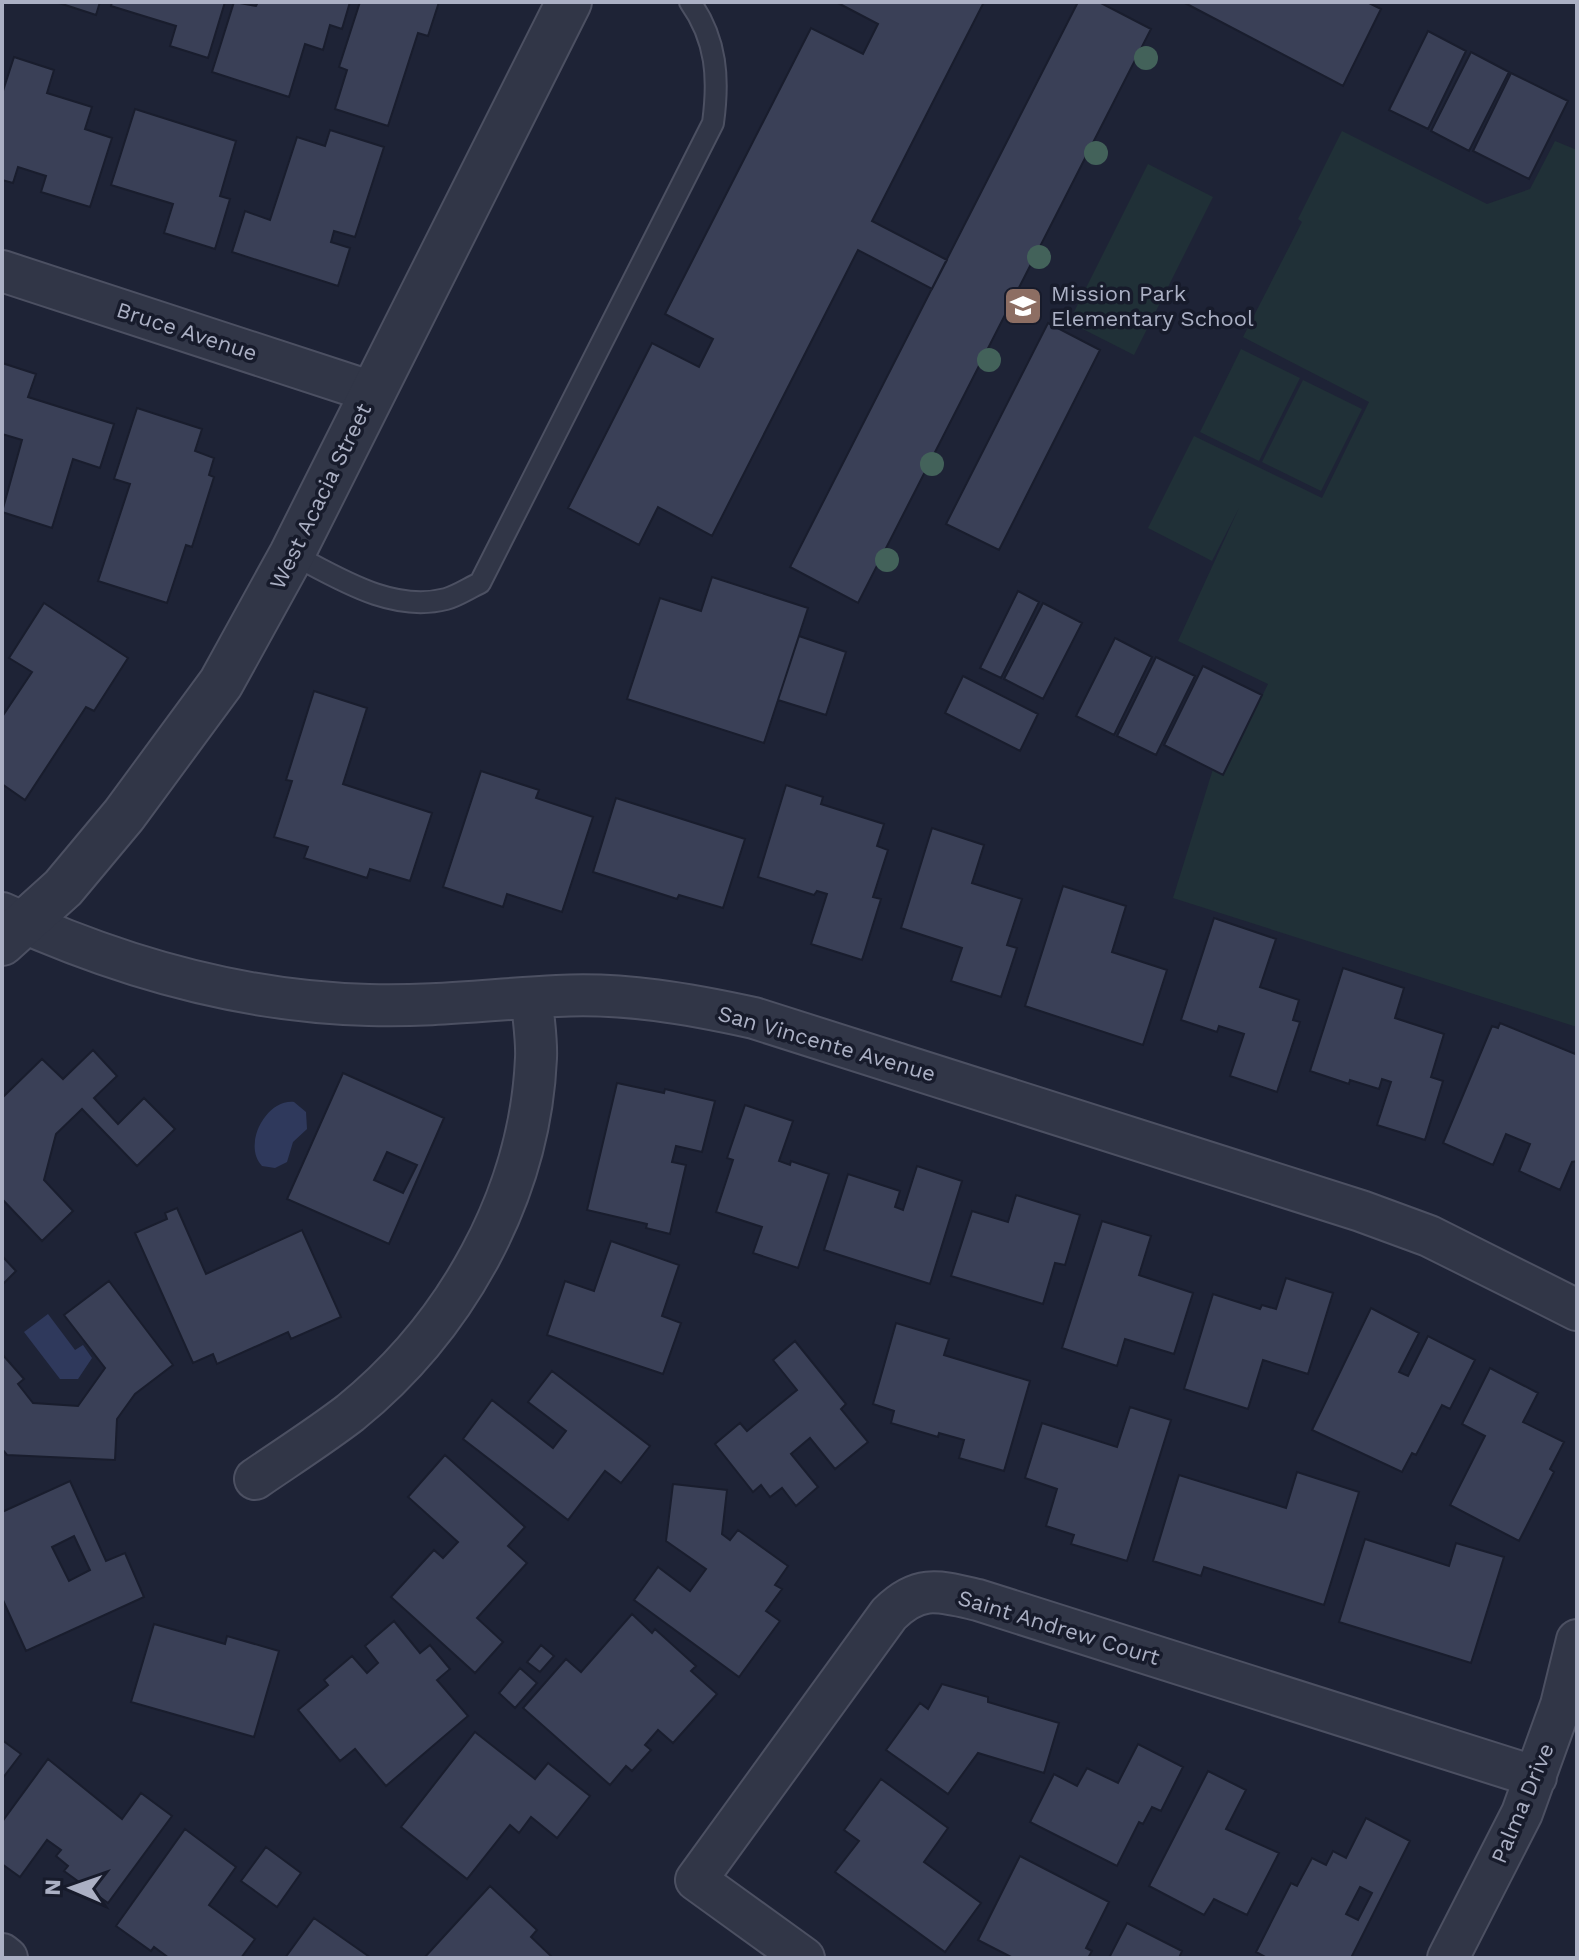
<svg xmlns="http://www.w3.org/2000/svg" width="1579" height="1960" font-family="'Work Sans',sans-serif">
	<rect width="100%" height="100%" fill="#1e2336"/>
	<path fill="#203037" d="M1342,131L1487,204L1530,189L1555,141L1577,150V1027L1173,898L1213,769L1224,774L1268,684L1178,641L1239,508L1212,561L1148,528L1194,436L1322,498L1369,402L1243,337L1302,222L1298,219Z
		M1148,164L1213,197L1134,355L1069,322Z
		M1241,349L1300,378L1259,461L1200,432Z
		M1303,380L1362,409L1321,491L1262,462Z"/>
	<path fill="#2f395c" d="M294,1102L306,1112L307,1129L293,1142L287,1162L275,1168L262,1166C242,1145 266,1099 294,1102Z
		M48,1314L75,1350L83,1345L92,1358L78,1379H60L24,1332Z"/>
	<path fill="#3a4057" stroke="#191d2d" stroke-width="2" fill-rule="evenodd" d="M56,2H100L96,15Z
		M112,2H225L208,58L170,46L176,26L111,6Z
		M234,2L256,6L258,2H350L342,29L330,25L323,50L305,44L289,97L212,72Z
		M360,2H439L428,36L418,33L388,126L335,109L347,70L339,67Z
		M836,2H984L872,221L947,260L932,289L858,250L712,536L658,507L639,545L568,508L652,343L699,367L713,339L665,314L811,28L863,54L878,24Z
		M1078,2H1099L1151,29L858,603L790,567Z
		M1183,2H1367L1381,9L1343,86Z
		M1428,31L1466,51L1428,129L1389,110Z
		M1471,52L1509,72L1469,151L1431,131Z
		M14,57L54,70L47,93L92,107L85,129L112,138L90,207L41,192L46,176L18,167L13,183L2,180V94Z
		M1511,73L1568,101L1529,179L1473,151Z
		M135,109L236,141L220,196L230,199L215,249L164,233L173,204L111,185Z
		M330,130L384,147L355,237L334,231L331,242L350,248L338,286L232,252L245,211L270,220L297,137L325,146Z
		M1048,323L1100,350L999,550L946,524Z
		M2,363L36,374L28,397L114,424L100,468L73,459L52,528L2,512L22,440L2,434Z
		M137,408L202,429L195,451L214,458L209,475L214,477L192,547L186,545L167,603L98,581L130,484L114,479Z
		M712,577L808,608L764,743L627,699L660,598L701,611Z
		M1018,591L1039,602L1001,678L980,668Z
		M44,603L128,658L94,711L86,707L25,800L2,784V717L32,672L9,658Z
		M1043,603L1082,623L1043,699L1004,679Z
		M799,636L846,652L826,715L778,700Z
		M1115,638L1152,657L1114,735L1076,716Z
		M1156,657L1195,676L1156,755L1117,736Z
		M1203,666L1262,695L1223,775L1164,745Z
		M963,676L1038,714L1020,751L945,713Z
		M314,691L367,708L343,784L432,813L410,881L370,869L367,878L304,858L308,847L274,837L292,781L286,780Z
		M481,771L539,790L536,798L593,817L562,912L507,894L503,907L443,887Z
		M786,785L823,797L821,804L884,824L877,846L888,850L873,897L881,899L862,960L811,944L827,894L817,891L814,895L758,877Z
		M616,798L745,839L723,908L679,895L677,899L593,872Z
		M932,828L984,845L972,883L1022,899L1007,945L1017,948L1001,997L951,981L962,948L901,928Z
		M1063,886L1126,906L1112,952L1167,970L1143,1045L1025,1006Z
		M1214,918L1276,939L1260,987L1299,1000L1293,1020L1300,1022L1277,1092L1230,1076L1244,1034L1219,1026L1217,1032L1181,1020Z
		M1343,968L1404,988L1395,1018L1444,1034L1431,1077L1443,1081L1425,1140L1377,1125L1391,1082L1382,1079L1379,1089L1350,1080L1349,1084L1310,1071Z
		M1500,1023L1575,1054L1577,1049V1161L1572,1162L1560,1190L1519,1171L1530,1144L1506,1134L1493,1165L1443,1143L1492,1026L1498,1028Z
		M93,1050L117,1076L94,1098L118,1124L144,1098L175,1129L137,1166L82,1109L56,1134L44,1180L73,1211L42,1241L2,1199V1098L42,1059L63,1079Z
		M343,1073L444,1118L389,1244L287,1199ZM387,1152L417,1165L403,1193L374,1180Z
		M617,1083L664,1093L665,1089L715,1101L702,1152L676,1146L672,1162L686,1165L670,1234L646,1228L647,1224L587,1210Z
		M745,1105L793,1121L779,1161L790,1165L791,1161L829,1174L798,1268L753,1253L762,1227L716,1212L733,1160L727,1158Z
		M917,1166L962,1181L930,1284L824,1250L848,1174L900,1191L895,1207L903,1210Z
		M1016,1195L1080,1215L1065,1265L1055,1263L1043,1304L951,1276L972,1211L1008,1222Z
		M177,1208L206,1274L302,1230L341,1317L291,1339L288,1332L217,1364L213,1354L193,1363L135,1233L167,1219L165,1213Z
		M1102,1221L1151,1236L1139,1275L1193,1293L1174,1354L1125,1339L1117,1366L1062,1348Z
		M611,1241L679,1265L662,1316L681,1323L663,1374L547,1335L565,1281L594,1291Z
		M2,1256L16,1271L2,1285Z
		M1286,1278L1333,1293L1308,1374L1263,1360L1248,1409L1184,1389L1213,1294L1260,1309L1262,1305L1276,1309Z
		M109,1281L173,1365L135,1394L117,1419L115,1460L7,1455L2,1449V1354L24,1379L18,1384L33,1403L78,1406L105,1368L64,1315Z
		M1371,1308L1419,1333L1399,1372L1408,1376L1428,1336L1475,1360L1450,1409L1442,1405L1416,1455L1412,1453L1402,1472L1312,1430Z
		M896,1323L949,1339L944,1355L1030,1381L1004,1471L959,1458L964,1440L939,1433L938,1437L891,1423L894,1411L873,1404Z
		M795,1341L846,1404L841,1409L868,1442L835,1469L810,1438L791,1454L818,1487L796,1506L782,1488L770,1497L761,1485L753,1492L715,1444L740,1423L747,1431L797,1390L773,1360Z
		M1490,1368L1538,1393L1523,1422L1564,1442L1550,1469L1554,1472L1519,1541L1450,1505L1485,1436L1462,1424Z
		M552,1371L650,1446L621,1483L605,1471L568,1520L463,1439L492,1400L553,1448L566,1431L528,1402Z
		M1130,1407L1171,1420L1127,1561L1071,1544L1074,1535L1046,1526L1057,1489L1025,1478L1042,1423L1117,1447Z
		M445,1455L525,1527L508,1546L527,1563L477,1618L503,1642L475,1673L391,1597L434,1550L443,1558L458,1542L408,1497Z
		M1297,1472L1359,1492L1324,1605L1204,1567L1201,1576L1153,1561L1179,1475L1286,1508Z
		M70,1481L106,1561L125,1553L144,1597L26,1651L2,1598V1512ZM74,1536L90,1570L69,1581L52,1547Z
		M673,1484L727,1490L722,1534L730,1540L738,1530L788,1566L775,1585L782,1589L766,1611L780,1621L739,1677L634,1600L658,1567L690,1591L706,1569L666,1541Z
		M1365,1539L1449,1566L1456,1543L1504,1557L1471,1663L1339,1622Z
		M632,1614L652,1633L655,1629L696,1666L691,1671L717,1694L673,1743L658,1730L645,1745L651,1750L632,1771L626,1766L610,1785L523,1708L566,1659L581,1672Z
		M394,1621L420,1653L430,1645L450,1669L437,1680L468,1716L386,1786L355,1749L340,1761L298,1710L328,1685L324,1680L352,1656L367,1673L378,1663L365,1646Z
		M154,1624L225,1644L227,1636L279,1651L254,1737L131,1702Z
		M541,1645L554,1656L540,1672L527,1662Z
		M520,1668L537,1683L515,1708L499,1693Z
		M942,1684L988,1697V1702L1059,1723L1044,1773L978,1753L948,1794L886,1750L920,1703L928,1709Z
		M475,1732L535,1779L548,1763L590,1796L557,1838L531,1817L519,1833L510,1825L467,1879L401,1827Z
		M2,1740L21,1754L2,1779Z
		M1138,1744L1183,1767L1161,1811L1152,1807L1143,1824L1139,1822L1117,1866L1030,1822L1054,1774L1077,1786L1087,1768L1118,1783Z
		M48,1759L122,1819L141,1793L172,1816L108,1903L64,1871L68,1866L56,1856L61,1850L47,1840L20,1877L2,1864V1822Z
		M1208,1771L1246,1790L1226,1829L1279,1853L1247,1915L1214,1899L1204,1915L1149,1886Z
		M881,1779L948,1828L924,1862L981,1903L945,1952L835,1872L859,1841L844,1830Z
		M1366,1818L1410,1841L1351,1958H1267L1256,1952L1291,1883L1297,1886L1312,1858L1326,1865L1333,1851L1346,1858ZM1360,1887L1372,1893L1358,1920L1346,1914Z
		M185,1829L236,1867L209,1905L255,1939L241,1958H169L154,1947L151,1951L116,1926Z
		M266,1847L301,1873L277,1907L241,1881Z
		M1020,1856L1109,1902L1086,1948L1092,1951L1088,1958H1013L978,1940Z
		M490,1886L537,1930L531,1937L553,1958H424Z
		M314,1918L371,1958H285Z
		M1127,1923L1182,1951L1179,1958H1109Z"/>
	<g fill="none" stroke-linecap="round" stroke-linejoin="round">
		<defs>
			<path id="service" d="M292,554C338,578 392,613 446,599C457,596 469,588 480,583L713,123C719,79 717,40 690,2"/>
			<path id="minor" d="M2,271L372,392
				M2,913C117,966 242,1002 369,1005C432,1007 494,999 557,996C623,992 690,1004 754,1018L1361,1211L1429,1236L1577,1310
				M255,1479C287,1457 320,1436 350,1413C456,1327 530,1196 536,1058C537,1039 533,1018 532,998
				M2,1954L7,1958
				M804,1958L696,1880L889,1614C919,1584 939,1591 978,1600L1536,1777
				M1448,1958L1522,1813L1561,1705L1577,1640"/>
			<path id="tertiary" d="M2,943L63,888L124,815L221,683L292,554L569,2"/>
		</defs>
		<use href="#service" stroke="#4c5062" stroke-width="24"/>
		<use href="#minor" stroke="#4c5062" stroke-width="44"/>
		<use href="#tertiary" stroke="#4c5062" stroke-width="48"/>
		<use href="#service" stroke="#313647" stroke-width="20"/>
		<use href="#minor" stroke="#313647" stroke-width="40"/>
		<use href="#tertiary" stroke="#313647" stroke-width="44"/>
	</g>
	<g fill="#43625a">
		<circle cx="1146" cy="58" r="12"/>
		<circle cx="1096" cy="153" r="12"/>
		<circle cx="1039" cy="257" r="12"/>
		<circle cx="989" cy="360" r="12"/>
		<circle cx="932" cy="464" r="12"/>
		<circle cx="887" cy="560" r="12"/>
	</g>
	<defs>
		<symbol id="school-square" viewBox="-11 -11 22 22"><rect x="-9" y="-9" width="18" height="18" rx="4" fill="#8d6e63" stroke="#171b2b"/><path d="M0-5L7-2L0 1L-7-2ZM-4 1L0 2.5L4 1V4Q0 6-4 4Z" fill="#fff"/></symbol>
	</defs>
	<g fill-rule="evenodd">
		<use href="#school-square" x="1001" y="284" width="44" height="44"/>
	</g>
	<g text-anchor="middle" stroke-width="7" stroke-linejoin="round" paint-order="stroke">
		<g font-size="22" fill="#abb0c4" stroke="#171b2b" text-anchor="start">
			<text x="1051" y="301">Mission Park<tspan x="1051" dy="25">Elementary School</tspan></text>
		</g>
		<g font-size="22" fill="#abb0c4" stroke="#171b2b">
			<text transform="translate(187 331) rotate(18)" y="8">Bruce Avenue</text>
			<text transform="translate(320 496) rotate(-64)" y="8">West Acacia Street</text>
			<text transform="translate(827 1043) rotate(16)" y="8">San Vincente Avenue</text>
			<text transform="translate(1059 1627) rotate(17)" y="8">Saint Andrew Court</text>
			<text transform="translate(1522 1803) rotate(-67)" y="8">Palma Drive</text>
		</g>
	</g>
	<rect width="1579" height="1960" fill="none" stroke="#abb0c4" stroke-width="8"/>
	<g transform="translate(72 1888) rotate(272)" stroke="#171b2b" stroke-width="6" paint-order="stroke">
	<path d="M0-6L14 30L0 20L-14 30Z" fill="#abb0c4"/>
	<text y="-12" font-size="22" font-weight="bold" text-anchor="middle" fill="#abb0c4">N</text>
	</g>
</svg>
